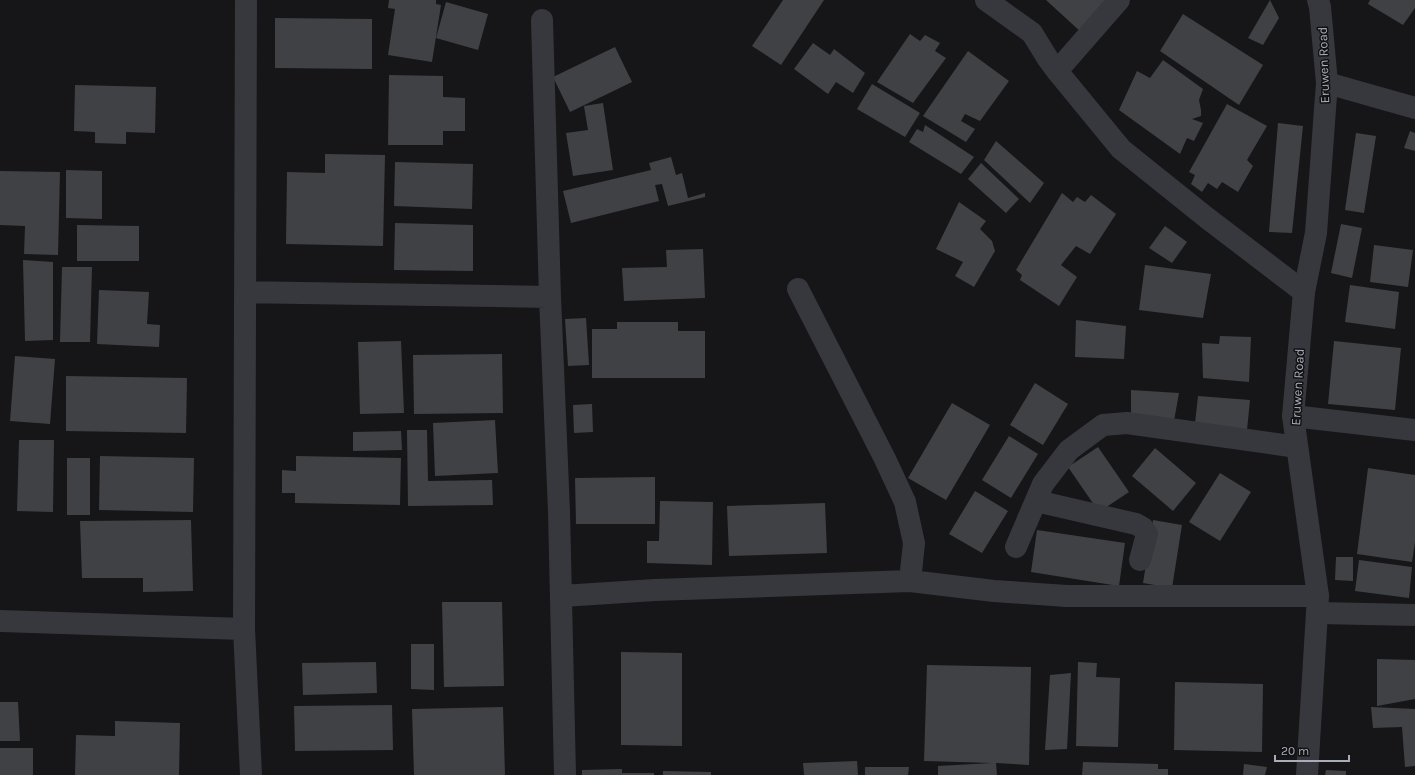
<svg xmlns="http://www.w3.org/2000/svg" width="1415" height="775" font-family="Karla,sans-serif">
	<rect width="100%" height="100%" fill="#161618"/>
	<path fill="#404145" d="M389,0H436V4L441,5L432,62L388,55L395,9L388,8Z
		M783,0H824L781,65L752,46Z
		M1046,0H1113L1082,33Z
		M1270,0L1279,18L1263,45L1248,38Z
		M1370,0H1415V8L1403,25L1368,4Z
		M446,2L488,14L478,50L436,38Z
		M1183,14L1263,65L1239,105L1160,51Z
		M275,18L372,19V69L275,68Z
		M910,34L920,41L925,35L940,43L935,51L946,58L913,103L877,82Z
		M813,43L830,55L834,49L865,73L853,93L836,82L828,94L794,69Z
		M615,47L632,82L570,112L553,77Z
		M968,51L1009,81L980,121L965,114L961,121L975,129L966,142L923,116Z
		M1163,60L1203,89L1199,100L1201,110V116L1192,119L1203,123L1194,141L1187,138L1180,154L1119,110L1137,71L1150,78Z
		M389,75L443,76V97L465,98V131H443V145H388Z
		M872,84L920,113L905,137L857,109Z
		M75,85L156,87L155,133L126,132V144L95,143V132L74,131Z
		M603,103L613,170L573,176L566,133L588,130L584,106Z
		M1227,104L1267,126L1247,160L1253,166L1238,192L1222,182L1217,189L1208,183L1202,192L1191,184L1195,175L1189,172Z
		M1278,123L1303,126L1292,233L1269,232Z
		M925,125L974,157L961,174L909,142L917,129L923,132Z
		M1410,131L1415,133V151L1404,148Z
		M1356,133L1376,136L1364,213L1345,210Z
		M996,141L1044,183L1030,203L984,160Z
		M325,154L385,155L383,246L286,244L287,172L325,173Z
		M671,157L676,175L682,173L688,198L705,193V197L668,206L662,184L655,185L659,201L571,223L563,191L651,170L649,163Z
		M395,162L473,164L472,209L394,206Z
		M981,163L1019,199L1006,213L968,179Z
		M66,170L102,171V219L66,218Z
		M0,171L60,172L58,255L24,254L25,226L0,225Z
		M1062,193L1073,202L1077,197L1085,202L1091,195L1116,214L1090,254L1076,246L1061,265L1077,277L1059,306L1020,280L1022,275L1016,270Z
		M959,202L986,221L980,229L992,241L995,251L974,287L955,276L963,262L936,249Z
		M395,223L473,225V271L394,270Z
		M1341,224L1362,228L1352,278L1331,273Z
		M77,225L139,226V261H77Z
		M1165,226L1187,242L1172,263L1149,248Z
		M1374,245L1413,250L1408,287L1370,282Z
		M703,249L705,298L624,301L622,268L667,267L666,250Z
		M23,260L53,262V340L25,341Z
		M1145,265L1211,274L1203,318L1139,310Z
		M62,267H92L90,342H60Z
		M1350,285L1399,292L1395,329L1345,322Z
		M99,290L149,292L147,324L160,325L159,347L97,344Z
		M586,318L589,365L568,366L565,319Z
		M1076,320L1126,326L1124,359L1075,357Z
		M617,322H678V331H705V378H592V329H617Z
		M1220,336L1251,337L1249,382L1203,378L1202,343L1219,344Z
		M401,341L404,413L360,414L358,342Z
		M1334,341L1401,348L1395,410L1328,404Z
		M502,354L503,413L414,414L413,355Z
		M15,356L55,359L50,424L10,421Z
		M66,376L187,378L186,433L66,431Z
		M1035,383L1068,404L1043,445L1010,425Z
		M1131,390L1179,393L1174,421L1131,413Z
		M1198,396L1250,400L1247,430L1195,423Z
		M952,403L990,425L946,500L908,478Z
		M592,404L593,432L574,433L573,405Z
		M495,420L498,473L435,476L433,423Z
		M407,430H427L428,481L492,480L493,505L408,506Z
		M401,431L402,450L353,451V432Z
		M1009,436L1038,454L1011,498L982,480Z
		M19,440H54L53,512L17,511Z
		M1098,447L1129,492L1099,512L1068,467Z
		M1155,448L1196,483L1173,511L1132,476Z
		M100,456L194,458L193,512L99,510Z
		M296,456L401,458L400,505L295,503V493H282V470L296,471Z
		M67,458H90V515H67Z
		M1368,468L1415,475V542L1412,562L1357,554Z
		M1220,473L1251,492L1220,541L1189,522Z
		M655,477V524H576L575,478Z
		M975,491L1008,511L982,553L949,534Z
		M660,501L713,502L712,565L647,563V541H659Z
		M825,503L827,553L729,556L727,506Z
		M191,520L193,591L143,592V578H82L80,521Z
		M1153,520L1182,525L1172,588L1143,583Z
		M1037,530L1125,543L1119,586L1031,572Z
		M1336,557H1353V581L1335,580Z
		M1359,560L1412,567L1409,598L1355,591Z
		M442,602H502L504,686L444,687Z
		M411,644H434V690L411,689Z
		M621,652L682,653V746L621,745Z
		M1377,659L1415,660V699L1377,706Z
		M376,662L377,693L303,695L302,663Z
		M1078,662L1097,663L1096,677L1120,678L1118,747L1076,746Z
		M927,665L1031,667L1029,765L996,763L997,775H938V766L992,763L924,761Z
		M1071,673L1067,749L1045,750L1050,675Z
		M1175,682L1263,684L1262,752L1174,750Z
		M0,702H18L20,741H0Z
		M392,705L393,750L295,751L294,706Z
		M503,707L505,775H414L412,709Z
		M1371,707L1415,709V766L1405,767L1402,727L1373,728Z
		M115,721L180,723L179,775H75L76,735L115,736Z
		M0,748H33V775H0Z
		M857,761L858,775H804L803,763Z
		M1083,762L1158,764V769H1168V775H1082Z
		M1244,764L1267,767L1265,775H1243Z
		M865,767H909L908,775H865Z
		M622,769V773H654V775H582V770Z
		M1326,770L1346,771V775H1325Z
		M663,771L711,772V775H663Z"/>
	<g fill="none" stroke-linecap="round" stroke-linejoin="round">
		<path stroke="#37383d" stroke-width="22" d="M246,0L244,629L251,775
			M986,0L1032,33L1048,59L1057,71L1121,149L1207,218L1304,292
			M542,20L550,297L559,511L565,775
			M1057,71L1119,0
			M1327,83L1415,108
			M798,289L885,459L905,502L914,543L910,581
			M245,292L550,297
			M1293,416L1415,430
			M1036,501L1136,524L1143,528L1147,534L1140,560
			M1016,547L1043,484L1069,450L1103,425L1127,423L1297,447
			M562,596L655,590L910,581L994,591L1067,596H1318
			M1318,613L1415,615
			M0,621L244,629"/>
		<path stroke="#37383d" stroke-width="22" d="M1307,775L1318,596L1293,416L1304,292L1316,233L1325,109L1327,83L1320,7L1318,0"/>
	</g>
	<g text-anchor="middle" stroke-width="3" stroke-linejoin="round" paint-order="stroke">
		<g font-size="13" fill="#a8adb8" stroke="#111113">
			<text transform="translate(1323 65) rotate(-92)" y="5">Eruwen Road</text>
			<text transform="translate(1297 387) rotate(-87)" y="5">Eruwen Road</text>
		</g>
	</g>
	<path d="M1275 755v6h74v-6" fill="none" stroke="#a8adb8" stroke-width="2"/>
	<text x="1281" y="755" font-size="12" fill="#a8adb8" stroke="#111113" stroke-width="3" paint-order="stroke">20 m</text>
</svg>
